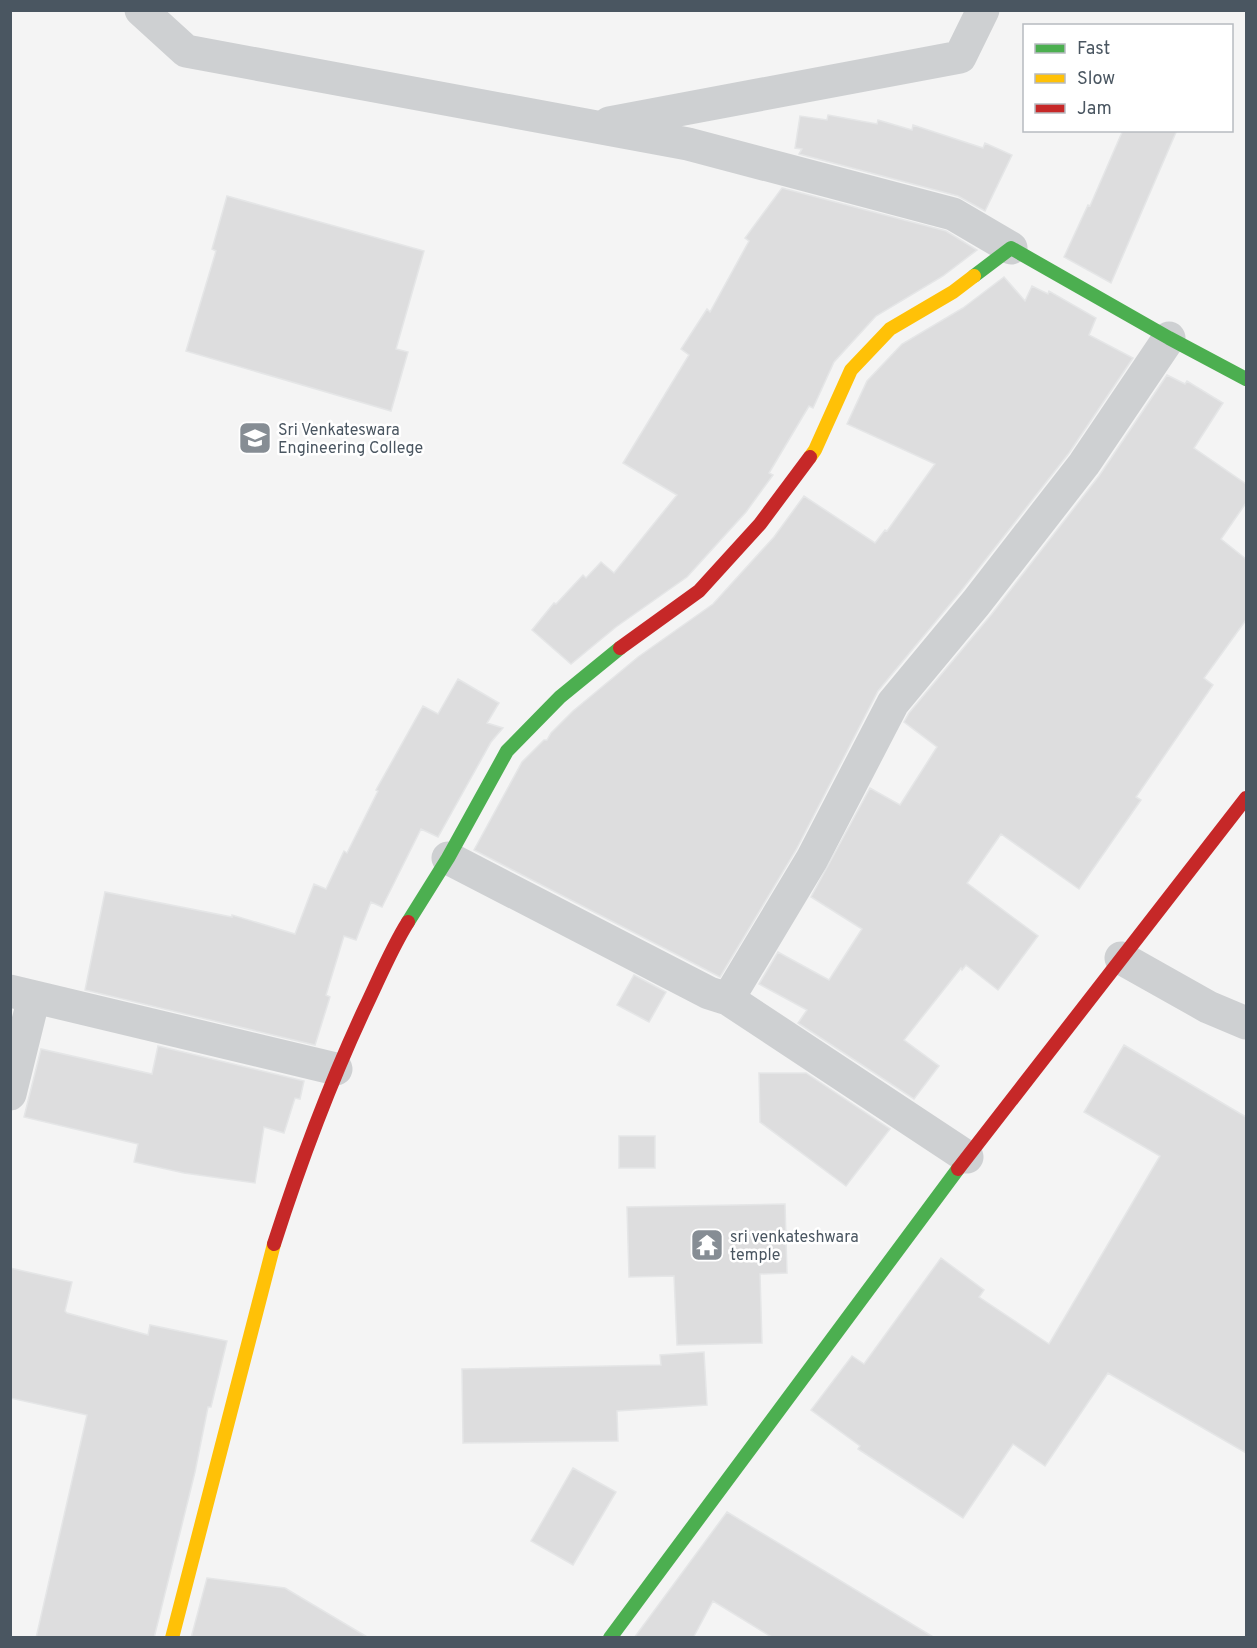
<svg xmlns="http://www.w3.org/2000/svg" width="1257" height="1648" font-family="Overpass,sans-serif">
	<rect width="100%" height="100%" fill="#f4f4f4"/>
	<path fill="#ddddde" stroke="#e5e6e7" stroke-width="1.5" d="M828,115L877,124L878,120L912,130L913,125L983,148L985,143L1012,155L985,211L958,196L799,154L802,149L795,148L800,116L827,120Z
		M1123,130H1177L1111,283L1064,257L1088,205L1090,206Z
		M782,188L946,231L977,250L943,276L876,316L834,362L813,408L809,406L769,473L773,475L746,512L687,577L616,627L571,664L532,630L554,603L556,604L583,575L586,578L601,562L614,573L677,495L623,463L689,355L681,349L707,309L710,312L749,241L745,238Z
		M227,196L424,251L396,349L408,352L391,411L186,351L216,251L212,249Z
		M1004,277L1025,301L1032,286L1048,294L1049,291L1096,318L1089,335L1133,358L1069,453L961,591L878,691L796,850L720,977L474,850L522,762L544,740H547L551,733L573,711L638,657L713,604L774,537L804,496L875,543L885,530L887,531L935,464L847,424L867,381L902,344L963,308Z
		M1167,375L1185,384L1187,381L1223,403L1194,448L1246,484V503L1221,539L1246,559V620L1204,678L1213,685L1136,797L1141,800L1079,889L1001,834L967,883L1038,936L998,990L966,965L962,970L961,968L904,1040L939,1066L914,1099L798,1023L807,1010L759,984L778,952L829,980L862,929L811,897L870,788L900,805L937,747L904,722L909,713L991,615L1099,476Z
		M458,679L499,703L487,723L503,728L491,742L438,837L421,829L382,907L371,902L356,940L344,936L326,995L330,997L315,1045L85,990L105,892L232,917V915L295,934L314,884L326,889L344,851L347,853L378,791L376,790L423,706L438,714Z
		M634,975L666,992L649,1022L617,1005Z
		M1124,1045L1246,1117V1453L1108,1373L1045,1466L1013,1444L963,1518L858,1449L860,1446L811,1410L852,1356L864,1364L941,1258L984,1290L979,1297L1049,1344L1160,1156L1084,1112Z
		M158,1046L304,1081L300,1099L295,1098L284,1133L264,1127L255,1183L184,1173L134,1162L138,1144L24,1117L41,1049L152,1074Z
		M759,1073H806L890,1129L846,1186L760,1122Z
		M619,1136H655V1168H619Z
		M785,1204L787,1273L760,1274L762,1343L677,1345L674,1276L629,1277L627,1207Z
		M10,1268L72,1282L65,1311L67,1313L148,1335L150,1325L227,1341L211,1407H208L195,1472L154,1638H36L87,1415L10,1398Z
		M704,1352L707,1405L617,1411L618,1441L463,1443L462,1369L661,1365L660,1355Z
		M573,1468L616,1492L573,1565L531,1541Z
		M727,1512L935,1638H773L713,1601L693,1638H634Z
		M207,1578L285,1588L369,1638H191Z"/>
	<g fill="none" stroke-linecap="round" stroke-linejoin="round">
		<path stroke="#ced0d2" stroke-width="33" d="M141,10L186,51L688,144L953,214L1011,248
			M609,123L960,57L983,10
			M448,858L709,993L728,999L967,1157
			M1121,958L1208,1007L1246,1023
			M10,991L336,1069
			M728,999L812,859L893,703L976,603L1084,464L1169,338
			M10,1094L34,997"/>
		<path stroke="#4caf50" stroke-width="14" d="M974,276L1011,248L1169,338L1246,379
			M408,922L448,858L507,751L560,697L620,648
			M610,1638L958,1169"/>
		<path stroke="#ffc107" stroke-width="14" d="M810,457L815,450L851,370L890,329L953,292L974,276
			M172,1638L274,1244"/>
		<path stroke="#c62828" stroke-width="14" d="M620,648L699,591L760,524L810,457
			M958,1169L1246,798
			M274,1244C300,1163 329,1085 365,1008C379,979 391,949 408,922"/>
	</g>
	<defs>
		<symbol id="university-square" viewBox="-11 -11 22 22"><rect x="-9" y="-9" width="18" height="18" rx="4" fill="#868d94" stroke="#fff"/><path d="M0-5L7-2L0 1L-7-2ZM-4 1L0 2.5L4 1V4Q0 6-4 4Z" fill="#fff"/></symbol>
		<symbol id="temple-square" viewBox="-11 -11 22 22"><rect x="-9" y="-9" width="18" height="18" rx="4" fill="#868d94" stroke="#fff"/><path d="M0-6L5-2H3V0L6.5 2.5H4V6H1.5V3h-3V6H-4V2.5H-6.5L-3 0V-2H-5Z" fill="#fff"/></symbol>
	</defs>
	<g fill-rule="evenodd">
		<use href="#university-square" x="236" y="419" width="38" height="38"/>
		<use href="#temple-square" x="688" y="1226" width="38" height="38"/>
	</g>
	<g text-anchor="middle" stroke-width="5" stroke-linejoin="round" paint-order="stroke">
		<g font-size="16" fill="#4a5661" stroke="#fff" text-anchor="start">
			<text x="278" y="435">Sri Venkateswara<tspan x="278" dy="18">Engineering College</tspan></text>
			<text x="730" y="1242">sri venkateshwara<tspan x="730" dy="18">temple</tspan></text>
		</g>
	</g>
	<rect width="1257" height="1648" fill="none" stroke="#4a5661" stroke-width="24"/>
	<rect x="1023" y="24" width="210" height="108" fill="#ffffff" stroke="#b7bbc0" stroke-width="1.5"/>
	<rect x="1035" y="44" width="30" height="9" fill="#4caf50" stroke="#b7bbc0" stroke-width="1.5"/>
	<text x="1077" y="54" font-size="18" fill="#4a5661">Fast</text>
	<rect x="1035" y="74" width="30" height="9" fill="#ffc107" stroke="#b7bbc0" stroke-width="1.5"/>
	<text x="1077" y="84" font-size="18" fill="#4a5661">Slow</text>
	<rect x="1035" y="104" width="30" height="9" fill="#c62828" stroke="#b7bbc0" stroke-width="1.5"/>
	<text x="1077" y="114" font-size="18" fill="#4a5661">Jam</text>
</svg>
